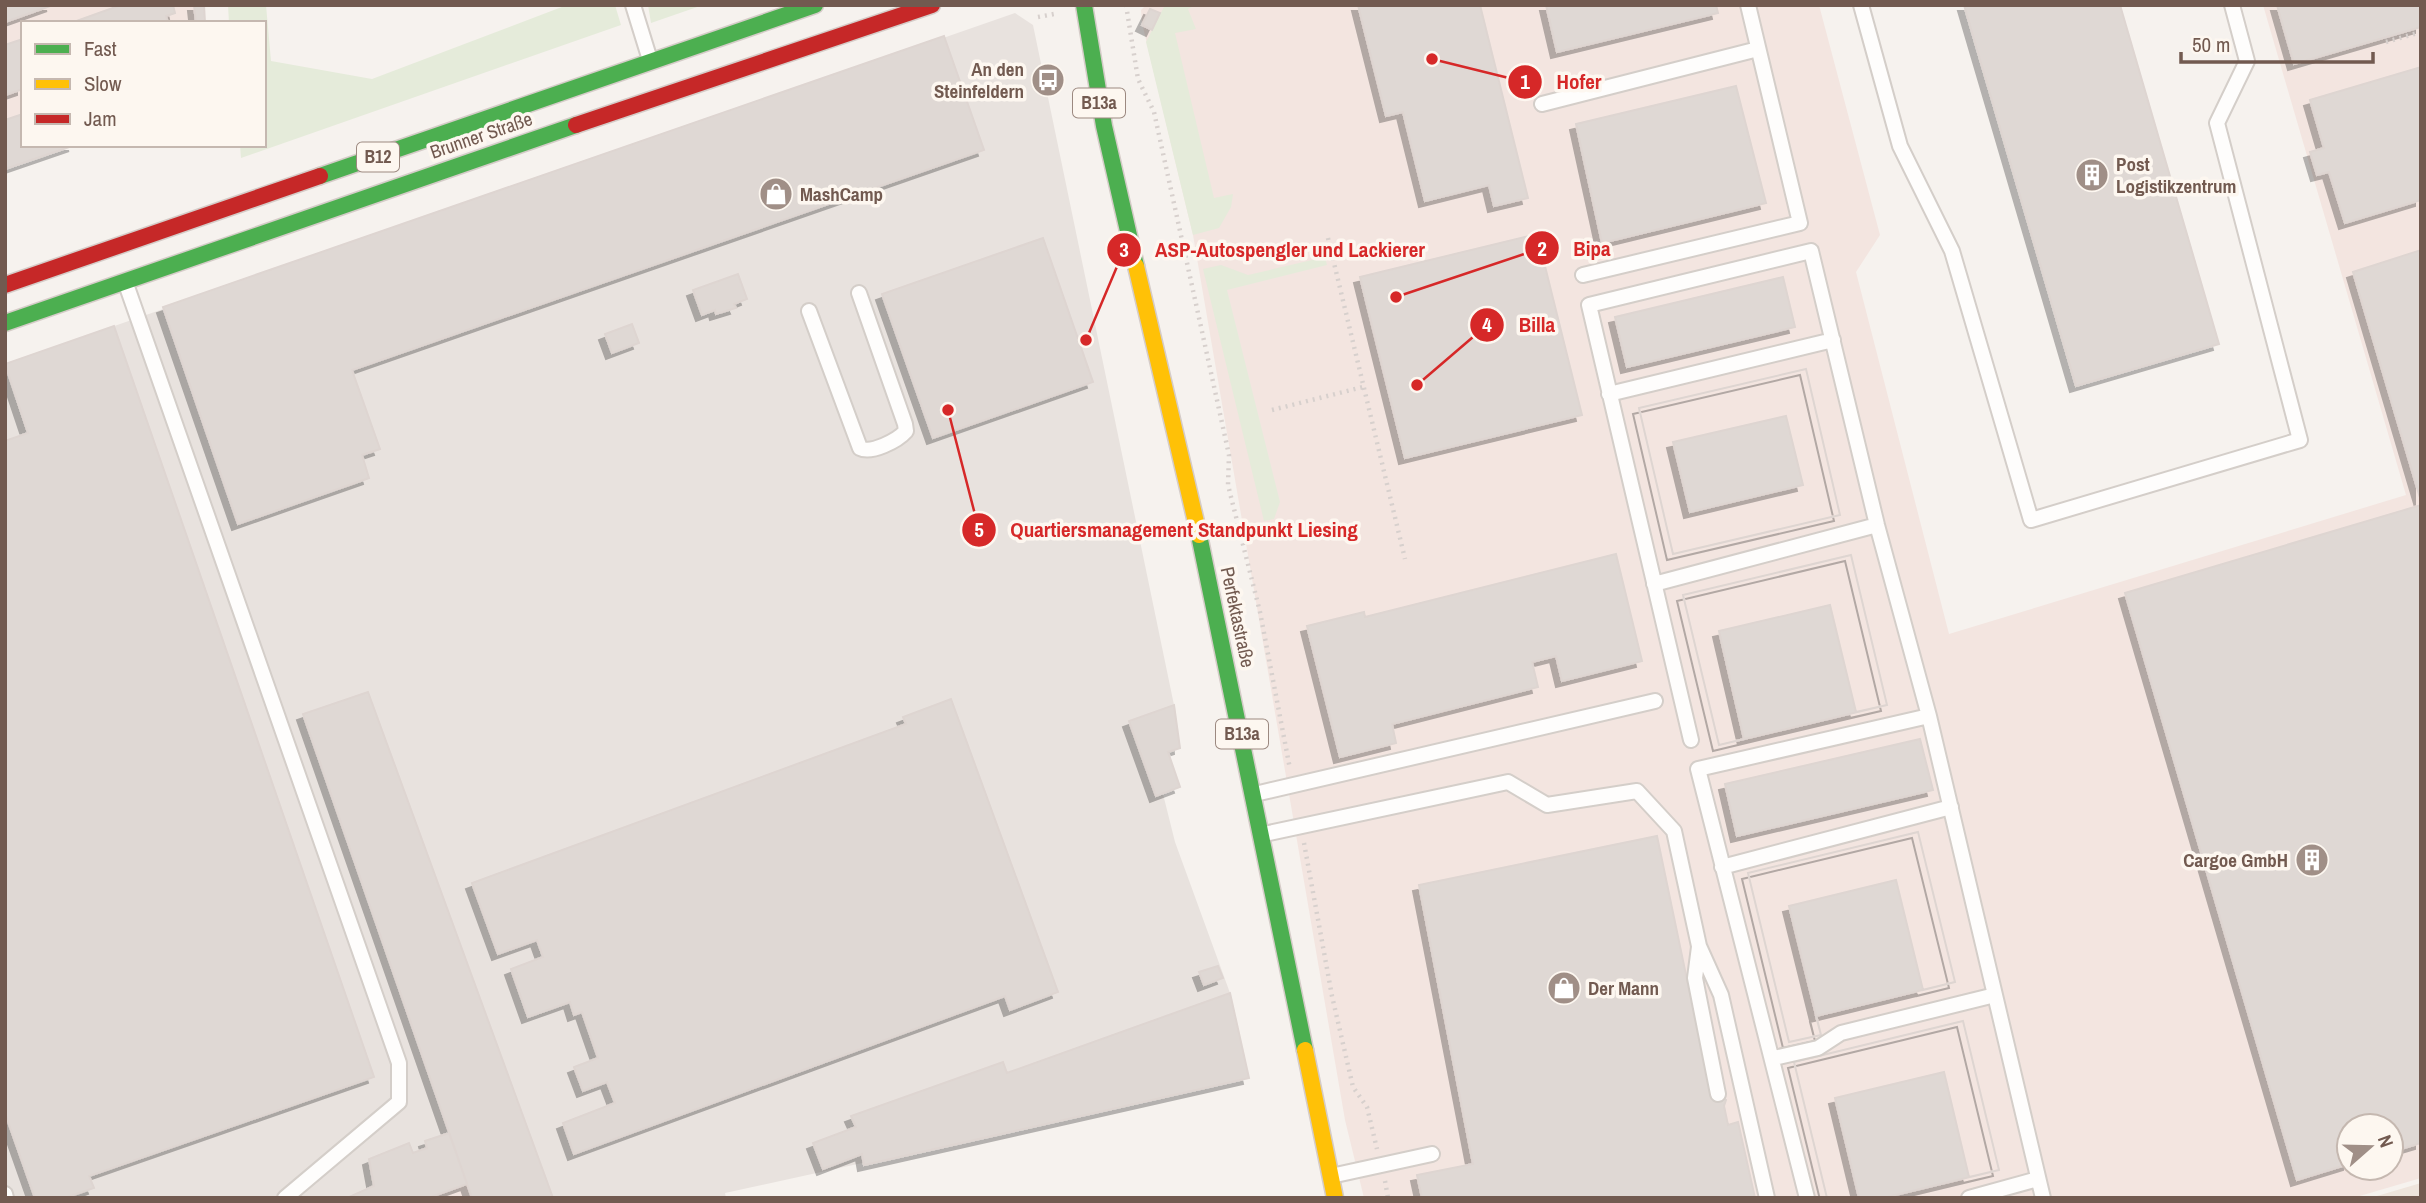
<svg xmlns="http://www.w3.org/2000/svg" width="2426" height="1203" font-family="'Archivo Narrow',sans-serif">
	<defs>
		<filter id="shadow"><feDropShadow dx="-6" dy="6" stdDeviation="0" flood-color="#0004"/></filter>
	</defs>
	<rect width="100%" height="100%" fill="#f6f2ee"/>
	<path fill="#eee4dc" d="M2421,1183V1198L2377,1196Z"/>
	<path fill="#f3e5e0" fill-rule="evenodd" d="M5,5H204L205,23H23V145H75L5,169Z
		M1146,5H1819L1880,235L1856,272L1949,634L2406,495L2263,5H2421V1178L2353,1198H1364L1345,1120L1193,235L1142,23L1141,10ZM2349,1126H2391V1168H2349Z
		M467,1184L472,1198H428Z"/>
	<path fill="#e8e2de" d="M1015,13L1033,25L1174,705L1180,748L1168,753L1180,787L1163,794L1175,842L1230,993L1249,1078L725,1193L726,1198H472L467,1184L428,1198H5V364Z"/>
	<path fill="#e5ebda" d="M228,5H266L271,61L372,79L567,5H615L621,25L241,158L240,145H264V23H229Z
		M648,5H703L651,23Z
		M1165,5H1196L1188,9L1196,29L1175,33L1214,198L1233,194L1231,207L1219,228L1193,235L1146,42Z
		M1325,257L1327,265L1227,290L1280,502L1274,519L1264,521L1203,269L1221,265L1248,275Z"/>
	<path fill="#dfd8d4" stroke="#ded5d1" stroke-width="2" fill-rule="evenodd" filter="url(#shadow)" d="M5,5H53L5,22Z
		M121,5H173L175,13L166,16L168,23H71Z
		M194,5H204L205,23H196Z
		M1358,5H1480L1528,198L1494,206L1489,185L1425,201L1403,112L1386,116Z
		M1546,5H1716L1718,13L1557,52Z
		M1964,5H2120L2219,344L2076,386Z
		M2277,5H2421V27L2294,64Z
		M1150,9L1160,13L1152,30L1142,25Z
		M944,36L984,150L352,370L380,449L362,455L369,478L238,524L163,307Z
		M23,39V89L5,95V45Z
		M2421,67V200L2345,223L2329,172L2317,175L2310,152L2324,148L2310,100Z
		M1736,86L1766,203L1602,243L1576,124Z
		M23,114V145H75L5,169V120Z
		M1537,234L1582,415L1405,458L1360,277Z
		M1043,238L1093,382L933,438L882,294Z
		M2421,250V501L2353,272Z
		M738,274L747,299L734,304L736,308L716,314L715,310L702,315L693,290Z
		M1783,277L1795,327L1627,367L1615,317Z
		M632,324L639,343L612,353L605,334Z
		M114,326L374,1077L89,1176L94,1188L65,1198H35L5,1113V441L28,433L5,364Z
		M1806,369L1840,515L1673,554L1639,408ZM1786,416L1803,485L1690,512L1673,442Z
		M1806,369L1840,515L1673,554L1639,408Z
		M2421,505V1143L2391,1152V1126H2349V1164L2297,1180L2125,593Z
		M1616,554L1642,661L1562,681L1556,656L1532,662L1538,687L1392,724L1396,743L1340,757L1307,626L1364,612L1365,617Z
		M1851,555L1887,705L1719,745L1683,595Z
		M1851,555L1887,705L1856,712L1830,605L1719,631L1744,739L1719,745L1683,595Z
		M368,692L553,1198H472L303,714Z
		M951,699L1058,992L1010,1010L1005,996L574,1154L563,1123L615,1103L607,1082L583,1091L574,1067L598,1058L582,1012L574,1015L570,1002L528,1017L511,969L543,957L537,940L498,954L472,883L906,724L903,717Z
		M1174,705L1180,748L1168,752L1180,787L1156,796L1129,721Z
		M1920,739L1933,790L1737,836L1725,784Z
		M1918,832L1955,982L1816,1016L1821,1035L1789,1042L1748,873Z
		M1918,832L1955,982L1923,990L1896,880L1789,906L1821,1035L1789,1042L1748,873Z
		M1657,836L1710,1090L1726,1100L1724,1106L1728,1125L1738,1122L1755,1198H1422L1417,1175L1473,1164L1419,885Z
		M1218,966L1223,978L1204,985L1199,972Z
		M1230,993L1249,1078L864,1165L862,1154L823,1169L813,1143L856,1127L851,1116L1003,1062L1007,1073Z
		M1963,1021L1999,1170L1883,1198H1827L1794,1062Z
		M1963,1021L1999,1170L1969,1177L1944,1072L1835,1098L1859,1198H1827L1794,1062Z
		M449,1133L467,1184L428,1198H347L374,1186L369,1159L409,1143L413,1153L427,1148L425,1141Z"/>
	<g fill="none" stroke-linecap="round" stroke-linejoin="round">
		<defs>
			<path id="lane" d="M633,5L650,60
				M1861,5L1900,146L1952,251L2031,520L2300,440L2217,123L2247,61L2232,5
				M1542,104L1758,49
				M1583,275L1800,223L1748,5
				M126,284L399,1063V1102L285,1198
				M809,311L860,448C871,454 897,441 906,431L905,424L859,293
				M1609,394L1833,340
				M1654,584L1877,525
				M1691,740L1589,305L1811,251L1877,525L1929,716L2043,1198
				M1255,794L1655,701
				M1264,834L1508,782L1547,805L1637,791L1674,831L1699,946L1721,995L1767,1198
				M1722,867L1951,807
				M1699,947L1695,978L1718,1094
				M1774,1058L1818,1048L1841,1033L1995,995
				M1331,1176L1432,1154
				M5,1194L6,1198
				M1807,1198L1698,769L1929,716
				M1969,1198L2038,1179"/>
			<path id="fast" d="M1084,5L1104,126L1136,266
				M320,176L815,5
				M5,323L576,125
				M1199,535L1305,1050"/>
			<path id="slow" d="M1136,266L1199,535
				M1305,1050L1335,1198"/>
			<path id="jam" d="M576,125L932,5
				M5,285L320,176"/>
		</defs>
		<use href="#lane" stroke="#d4cec9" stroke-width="18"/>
		<use href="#fast" stroke="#d5ccc8" stroke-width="19"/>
		<use href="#slow" stroke="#d5ccc8" stroke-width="19"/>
		<use href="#jam" stroke="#d5ccc8" stroke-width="19"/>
		<path stroke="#d7d0cd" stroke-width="4.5" stroke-dasharray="2 5" stroke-linecap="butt" d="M1126,5L1138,79L1154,112L1229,455L1228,485L1260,612L1290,769
			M1038,17L1054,14
			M2386,42L2421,32
			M1328,238L1405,559
			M1272,410L1363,387
			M1304,843L1332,996L1353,1087L1367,1107L1377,1149
			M1385,1181L1388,1198"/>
		<use href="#lane" stroke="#fefdfc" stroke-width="14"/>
		<use href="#fast" stroke="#4caf50" stroke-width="16"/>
		<use href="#slow" stroke="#ffc107" stroke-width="16"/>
		<use href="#jam" stroke="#c62828" stroke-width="16"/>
	</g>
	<defs>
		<symbol id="bus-disc" viewBox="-11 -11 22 22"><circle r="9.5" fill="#a08f87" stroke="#fdf7f0"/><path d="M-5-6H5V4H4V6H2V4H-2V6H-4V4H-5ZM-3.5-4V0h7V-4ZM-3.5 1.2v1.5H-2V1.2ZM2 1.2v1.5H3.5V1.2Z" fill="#fff"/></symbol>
		<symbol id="building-disc" viewBox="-11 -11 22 22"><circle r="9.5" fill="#a08f87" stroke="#fdf7f0"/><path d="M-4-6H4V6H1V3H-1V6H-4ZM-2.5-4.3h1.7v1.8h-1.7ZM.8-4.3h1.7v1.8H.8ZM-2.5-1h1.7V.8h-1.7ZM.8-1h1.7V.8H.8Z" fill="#fff"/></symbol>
		<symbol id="shop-disc" viewBox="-11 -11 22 22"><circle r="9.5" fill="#a08f87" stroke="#fdf7f0"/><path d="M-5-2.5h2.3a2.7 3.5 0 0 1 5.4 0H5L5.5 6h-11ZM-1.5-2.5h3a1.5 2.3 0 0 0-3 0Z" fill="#fff"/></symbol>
	</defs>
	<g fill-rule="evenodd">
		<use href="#bus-disc" x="1029" y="61" width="38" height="38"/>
		<use href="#building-disc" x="2073" y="156" width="38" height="38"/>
		<use href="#shop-disc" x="757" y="175" width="38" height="38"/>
		<use href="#building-disc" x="2293" y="841" width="38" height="38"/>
		<use href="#shop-disc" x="1545" y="969" width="38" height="38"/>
	</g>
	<g text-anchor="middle" stroke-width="7" stroke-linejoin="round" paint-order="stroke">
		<g fill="#fdf7f0" stroke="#9c8980" stroke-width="2">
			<rect x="1073" y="88.5" width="52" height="29" rx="5"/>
			<rect x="357" y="142.5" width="42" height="29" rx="5"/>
			<rect x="1216" y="719.5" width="52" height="29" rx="5"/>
		</g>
		<g font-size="18" font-weight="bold" fill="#725a50">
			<text x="1099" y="109">B13a</text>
			<text x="378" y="163">B12</text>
			<text x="1242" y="740">B13a</text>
		</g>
		<g font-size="19" font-weight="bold" fill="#725a50" stroke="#fdf7f0" text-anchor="start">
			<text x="1024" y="76" text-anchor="end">An den<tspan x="1024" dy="22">Steinfeldern</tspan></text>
			<text x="2116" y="171">Post<tspan x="2116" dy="22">Logistikzentrum</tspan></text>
			<text x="800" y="201">MashCamp</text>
			<text x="2288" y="867" text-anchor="end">Cargoe GmbH</text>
			<text x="1588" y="995">Der Mann</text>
		</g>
		<g font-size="19" fill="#725a50" stroke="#fdf7f0">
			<text transform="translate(481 135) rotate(-19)" y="7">Brunner Straße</text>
			<text transform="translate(1238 617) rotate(78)" y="7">Perfektastraße</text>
		</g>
	</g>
	<path fill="none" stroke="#d62828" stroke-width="2.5" d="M1432 59L1525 82M1396 297L1542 248M1086 340L1124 250M1417 385L1487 325M948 410L979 530"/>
	<g fill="#d62828" stroke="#fdf7f0" stroke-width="2.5">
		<circle cx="1432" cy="59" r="7"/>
		<circle cx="1396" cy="297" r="7"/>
		<circle cx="1086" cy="340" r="7"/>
		<circle cx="1417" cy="385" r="7"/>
		<circle cx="948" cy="410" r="7"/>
		<circle cx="1525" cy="82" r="18"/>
		<circle cx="1542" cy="248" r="18"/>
		<circle cx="1124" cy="250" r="18"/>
		<circle cx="1487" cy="325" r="18"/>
		<circle cx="979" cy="530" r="18"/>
	</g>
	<g font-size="21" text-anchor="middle" font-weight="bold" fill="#fff">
		<text x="1525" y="89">1</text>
		<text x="1542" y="256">2</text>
		<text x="1124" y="257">3</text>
		<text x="1487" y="332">4</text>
		<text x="979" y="537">5</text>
	</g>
	<g font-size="21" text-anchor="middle" font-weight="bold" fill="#d62828" stroke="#fdf7f0" stroke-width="7" stroke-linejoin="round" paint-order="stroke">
		<text x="1579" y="89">Hofer</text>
		<text x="1592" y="256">Bipa</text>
		<text x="1290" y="257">ASP-Autospengler und Lackierer</text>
		<text x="1537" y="332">Billa</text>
		<text x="1184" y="537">Quartiersmanagement Standpunkt Liesing</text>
	</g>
	<rect width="2426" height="1203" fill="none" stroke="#725a50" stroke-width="14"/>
	<rect x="21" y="21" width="245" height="126" fill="#fdf7f0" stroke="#c5b8b0" stroke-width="2"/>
	<rect x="35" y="44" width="35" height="10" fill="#4caf50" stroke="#c5b8b0" stroke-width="2"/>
	<text x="84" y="56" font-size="21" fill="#725a50">Fast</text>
	<rect x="35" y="79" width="35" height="10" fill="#ffc107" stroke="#c5b8b0" stroke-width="2"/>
	<text x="84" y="91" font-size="21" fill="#725a50">Slow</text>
	<rect x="35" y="114" width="35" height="10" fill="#c62828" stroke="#c5b8b0" stroke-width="2"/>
	<text x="84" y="126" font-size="21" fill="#725a50">Jam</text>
	<g transform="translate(2370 1147) rotate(70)"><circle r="33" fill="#fdf7f0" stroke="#c5b8b0" stroke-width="2"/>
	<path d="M0-5L12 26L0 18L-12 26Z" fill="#a08f87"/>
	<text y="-10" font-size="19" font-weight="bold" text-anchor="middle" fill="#725a50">N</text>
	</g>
	<path d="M2181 52v10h192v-10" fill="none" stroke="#725a50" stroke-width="3.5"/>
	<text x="2192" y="52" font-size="21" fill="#725a50" stroke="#fdf7f0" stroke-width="5" paint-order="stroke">50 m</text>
</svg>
